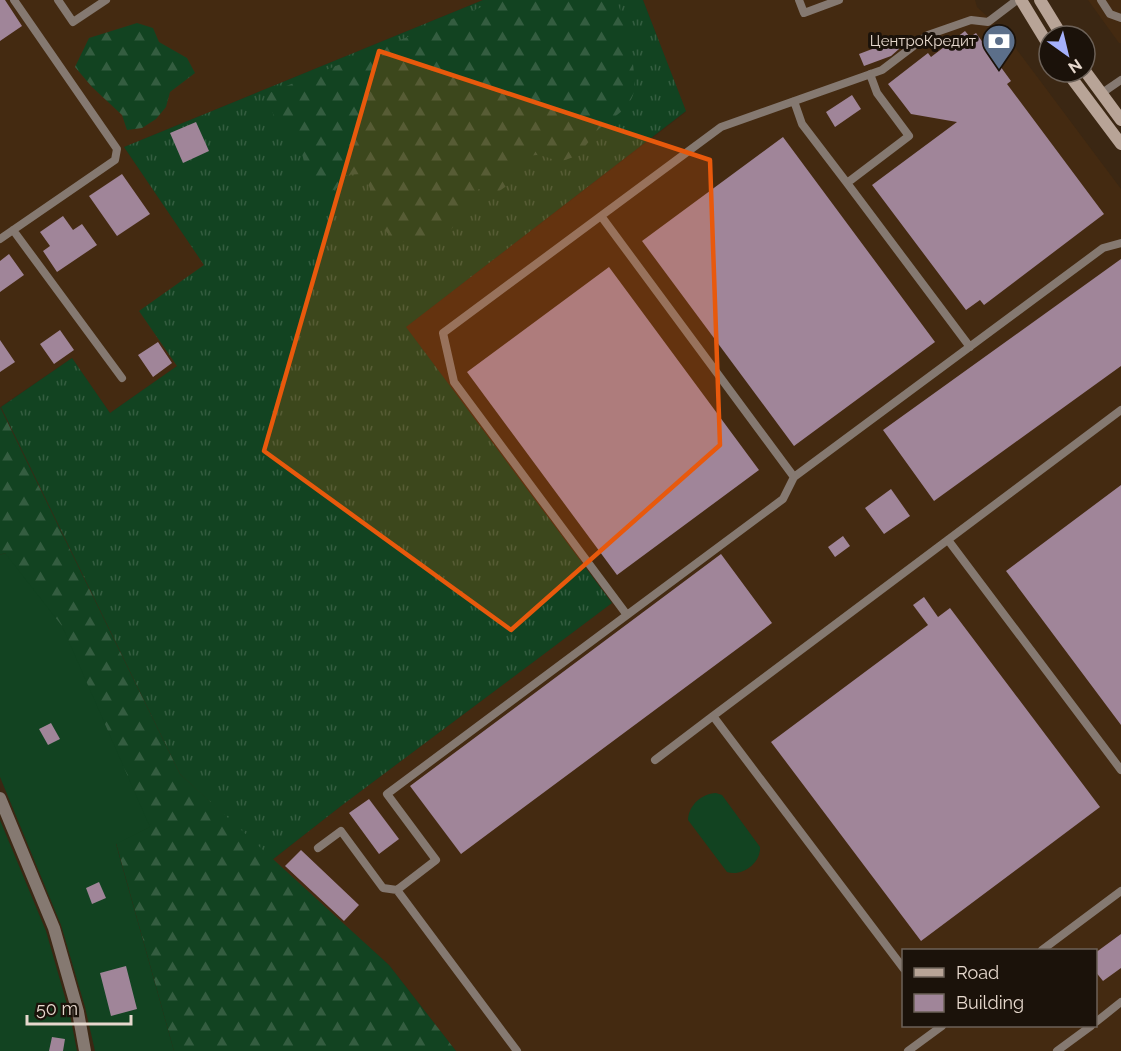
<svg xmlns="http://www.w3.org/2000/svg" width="1121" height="1051" font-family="Raleway,sans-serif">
	<defs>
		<pattern id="grass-tufts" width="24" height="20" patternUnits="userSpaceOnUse" patternTransform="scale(1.5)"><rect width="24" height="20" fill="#124321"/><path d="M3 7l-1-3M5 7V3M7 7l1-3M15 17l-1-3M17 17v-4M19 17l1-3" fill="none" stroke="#345d40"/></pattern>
		<pattern id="forest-firs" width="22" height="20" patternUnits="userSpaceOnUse" patternTransform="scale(1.5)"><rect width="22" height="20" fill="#124321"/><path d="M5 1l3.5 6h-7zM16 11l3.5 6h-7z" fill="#345d40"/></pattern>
	</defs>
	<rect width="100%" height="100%" fill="#3b2713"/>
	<path fill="#442a11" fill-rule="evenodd" d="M0,0H483L124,147L205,266L177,366L110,413L72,358L0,407Z
		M643,0H975L977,7L1003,31L1121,189V1051H456L389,965L272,860L341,806L612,603L406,327L686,112ZM904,950H1096V1026H904Z
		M1088,0H1121V43H1119Z"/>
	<path fill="url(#grass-tufts)" d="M483,0H643L686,111L406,327L612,603L341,806L272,860L180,774L1,407L72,358L110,413L177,366L139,311L204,265L124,147Z"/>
	<path fill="url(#forest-firs)" d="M499,0H616C625,18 639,75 633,95C627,111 613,117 601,127C589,138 584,154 568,159C557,164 548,156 537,155C533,155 528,156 523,157L508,185L495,194L479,189C467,199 462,210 455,224C443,245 415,241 394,242L375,216L374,200L369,186L361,174L346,175L337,188L324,195C296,174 311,164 296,142C293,137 287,133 283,129C274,118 270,107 264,95Z
		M137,23L153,28L159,42L187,58L195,73L170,92L166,107L156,119L142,128L127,130L122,115L92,87L75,67L89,38Z
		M0,407L180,774L389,965L456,1051H174L116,843L149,827L5,553L0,555Z"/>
	<path fill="#124321" d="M5,553L62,626L150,827L116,844L174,1051H95L85,1007L61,925L0,777V555Z
		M716,793L722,795L760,847C761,863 742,877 727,872L688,820C689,805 701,794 716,793Z
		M0,820L46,931L70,1015L77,1051H0Z"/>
	<path fill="#a08599" d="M0,0H5L22,26L0,41Z
		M965,31L970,37L976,33L1011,81L1007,84L1104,214L984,305L980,300L966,310L872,185L957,122L911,114L888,84L928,53L931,57Z
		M896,40L899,49L891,56L864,66L859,54Z
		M852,95L861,109L835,127L826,112Z
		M196,122L209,151L183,163L170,133Z
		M783,137L935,342L794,446L642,241Z
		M122,174L150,214L117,236L89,196Z
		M63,216L73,230L82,224L97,245L57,272L43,251L50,246L40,232Z
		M9,254L24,275L0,292V261Z
		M1121,259V366L934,501L883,430Z
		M609,267L759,470L617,575L467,372Z
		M60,330L74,350L54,364L40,344Z
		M0,340L15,362L0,372Z
		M158,342L172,363L153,377L138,355Z
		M1121,485V725L1006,571Z
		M891,489L910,516L884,534L865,508Z
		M843,536L850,546L835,557L828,547Z
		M721,554L772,623L461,854L410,786Z
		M924,597L938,617L950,608L1100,807L921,941L771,742L928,625L913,605Z
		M51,723L60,739L48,745L39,729Z
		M369,799L399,839L379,854L349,813Z
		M301,850L359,905L344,921L285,866Z
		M99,882L106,898L92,904L86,888Z
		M1121,934V968L1103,981L1095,971V953Z
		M126,966L137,1009L111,1016L100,973Z
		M52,1037L65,1039L63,1051H49Z"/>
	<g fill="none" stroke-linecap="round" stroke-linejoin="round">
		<path stroke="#857971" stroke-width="8" d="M58,0L73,22L106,0
			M799,0L804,13L839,0
			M1017,0L988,22L971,20L928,35L882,70L721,127L443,333L454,382L627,615L783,499L794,477L1103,248L1121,243
			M1101,0L1110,14L1121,18
			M870,74L877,93L909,136L847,183L970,347
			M1102,93L1121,80
			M794,101L802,124L847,183
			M601,216L794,477
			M13,230L122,378
			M0,239L115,160L117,149L14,0
			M948,540L1121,770
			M655,760L713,716
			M318,848L341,831L383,888L397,890
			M1042,950L1121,891
			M904,969L713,716L1121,410
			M1096,1022L1121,1002
			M517,1051L397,890L436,860L387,794L627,615
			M908,1051L942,1026
			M1057,1051L1091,1026"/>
		<path stroke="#857971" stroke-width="12" d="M0,798L54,928L78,1012L85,1051"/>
		<path stroke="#b8a497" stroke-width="12" d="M1021,0L1049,46
			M1040,0L1062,36
			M1085,71L1121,120
			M1067,72L1121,144"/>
	</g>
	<path fill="#e8590c" fill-opacity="0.2" stroke="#e8590c" stroke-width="4.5" stroke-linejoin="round" d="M379,51L710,160L720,445L511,630L264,451Z"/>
	<defs>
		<symbol id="bank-pin" viewBox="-11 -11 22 30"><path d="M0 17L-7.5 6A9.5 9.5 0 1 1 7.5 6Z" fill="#5c6f8a" stroke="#1b120a"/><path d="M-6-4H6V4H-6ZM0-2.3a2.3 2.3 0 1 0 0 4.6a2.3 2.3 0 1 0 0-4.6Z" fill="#fff"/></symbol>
	</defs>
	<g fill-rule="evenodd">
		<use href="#bank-pin" x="980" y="22" width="38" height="52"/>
	</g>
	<g text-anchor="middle" stroke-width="6" stroke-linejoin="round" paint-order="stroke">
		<g font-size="15" fill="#e6d8cd" stroke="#1b120a" text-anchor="end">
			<text x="976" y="46">ЦентроКредит</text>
		</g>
	</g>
	<rect x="902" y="949" width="195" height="78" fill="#1b120a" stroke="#6c6158" stroke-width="1.5"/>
	<rect x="914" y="968" width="30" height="9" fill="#b8a497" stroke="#6c6158" stroke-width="1.5"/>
	<text x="956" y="979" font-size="18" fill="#e6d8cd">Road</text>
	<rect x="914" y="994" width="30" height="18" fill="#a08599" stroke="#6c6158" stroke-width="1.5"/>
	<text x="956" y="1009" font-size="18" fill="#e6d8cd">Building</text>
	<g transform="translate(1067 54) rotate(146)"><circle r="28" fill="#1b120a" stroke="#6c6158" stroke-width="1.5"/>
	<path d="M0-4.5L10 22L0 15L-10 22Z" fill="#a5b1fc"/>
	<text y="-9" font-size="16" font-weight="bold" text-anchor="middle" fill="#e6d8cd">N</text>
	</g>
	<path d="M27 1015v9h104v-9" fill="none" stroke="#e6d8cd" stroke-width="3"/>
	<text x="36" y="1015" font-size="18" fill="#e6d8cd" stroke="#1b120a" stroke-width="4.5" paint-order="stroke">50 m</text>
</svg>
